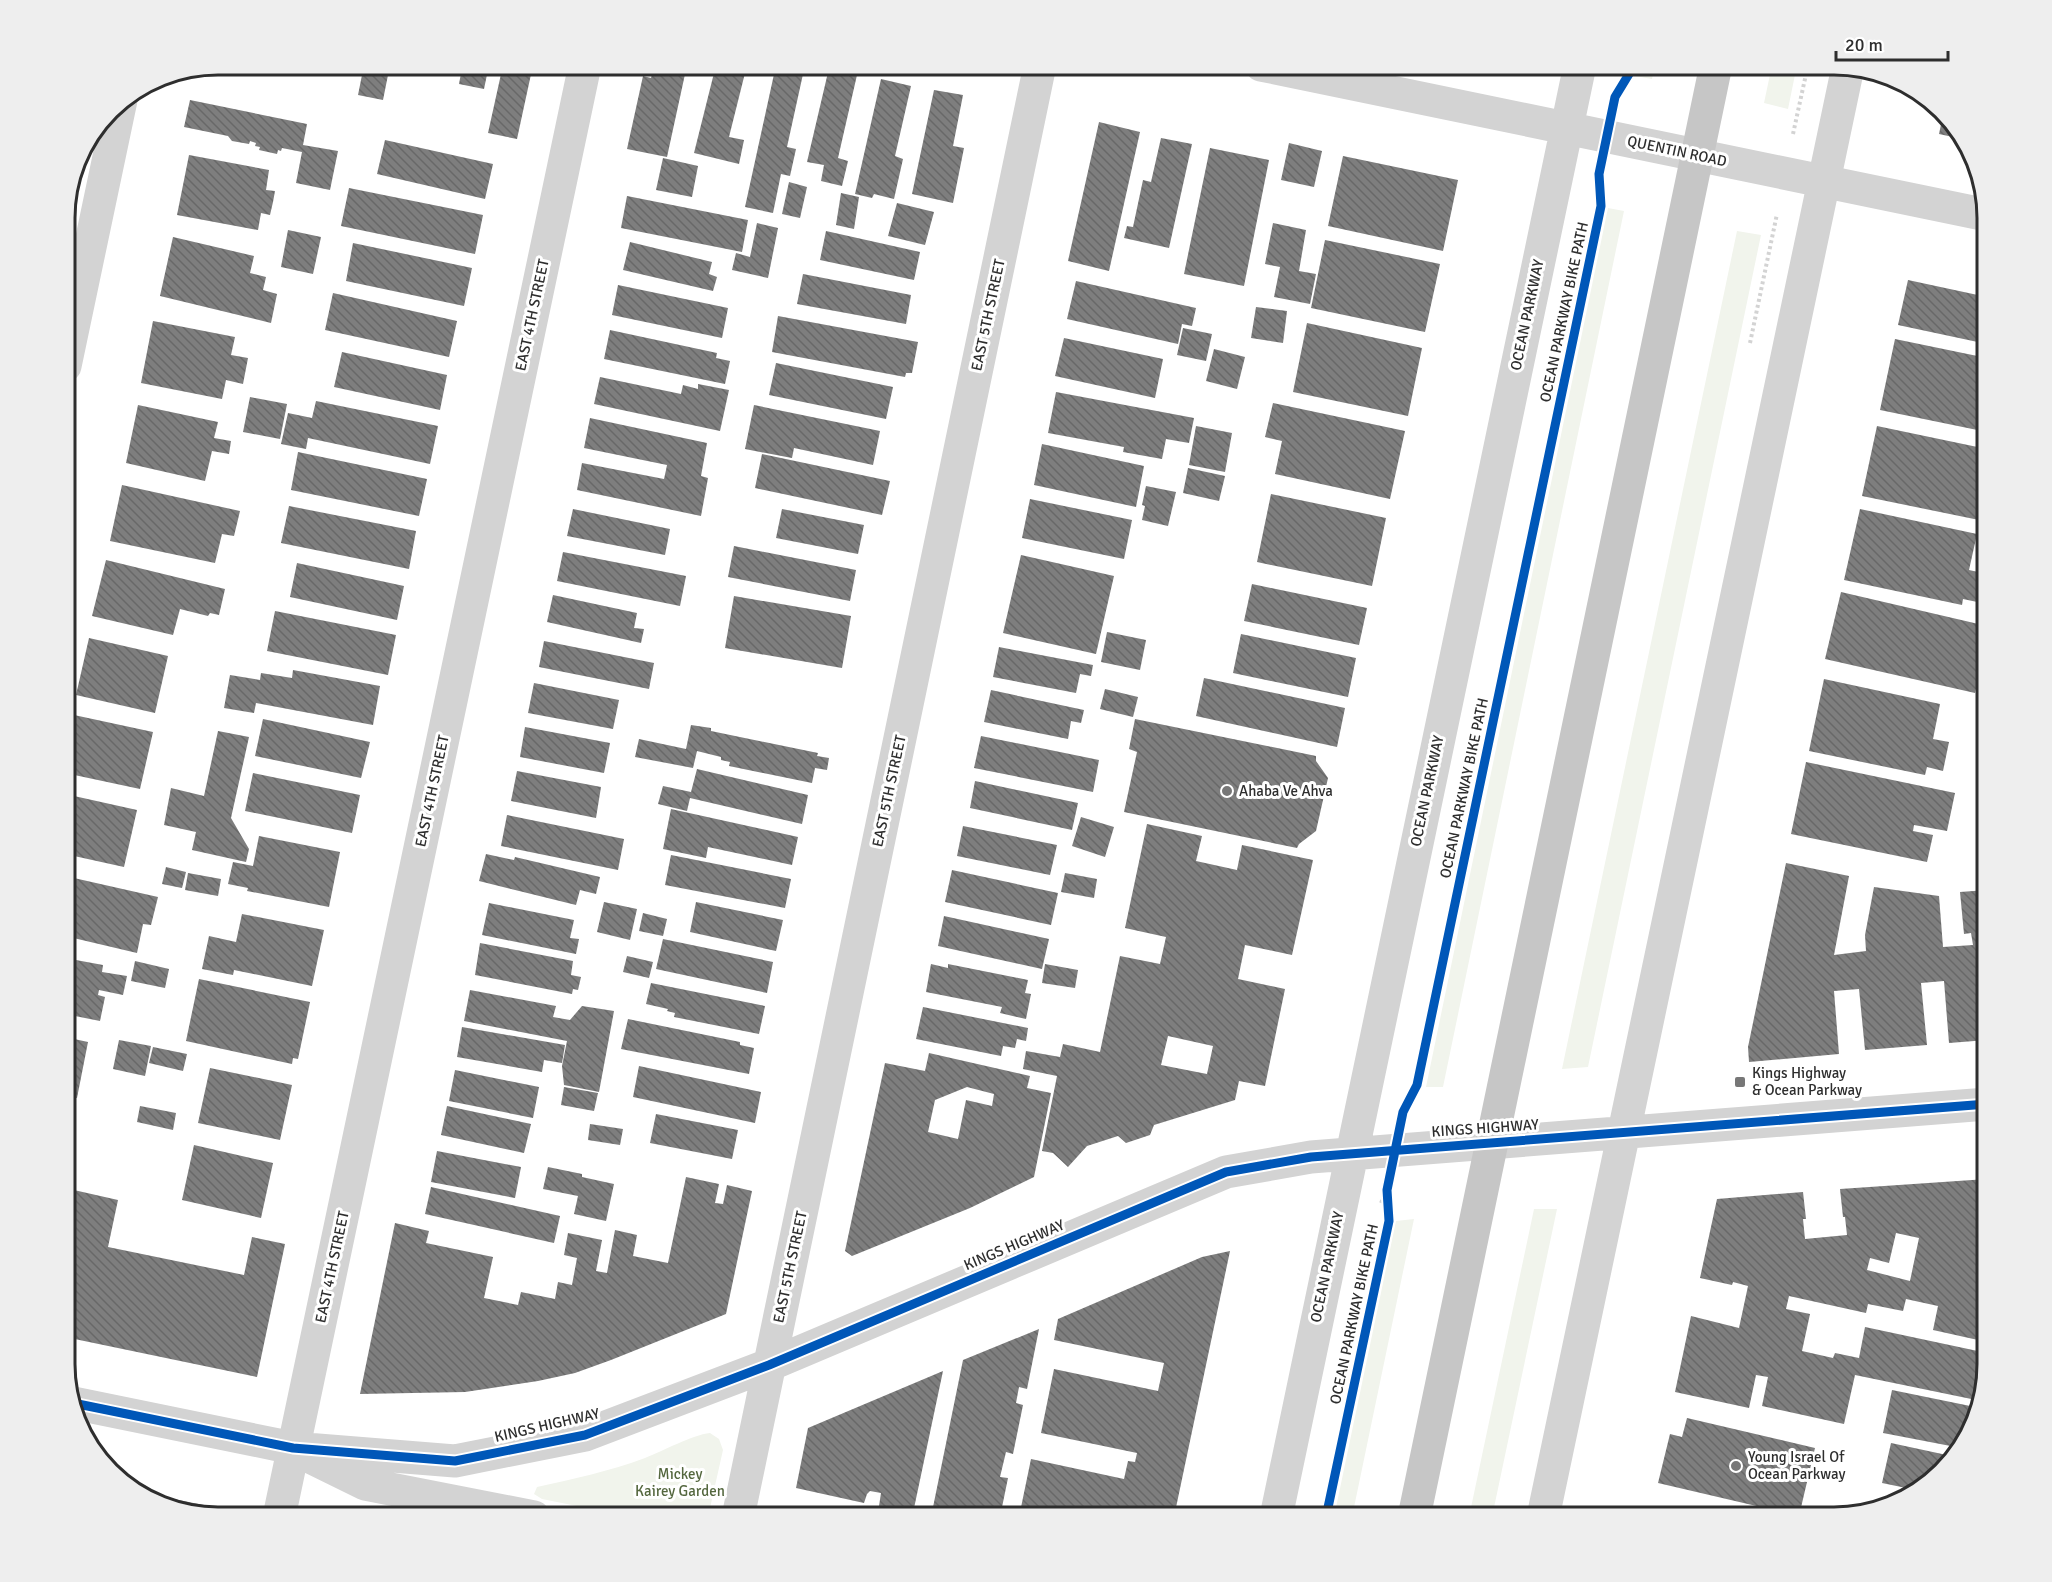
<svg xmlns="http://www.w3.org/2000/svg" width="2052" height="1582" font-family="Signika,sans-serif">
	<defs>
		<pattern id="building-back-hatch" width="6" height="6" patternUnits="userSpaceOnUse" patternTransform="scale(1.5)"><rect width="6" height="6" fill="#7e7e7e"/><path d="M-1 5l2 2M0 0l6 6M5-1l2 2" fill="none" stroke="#686868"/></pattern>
	</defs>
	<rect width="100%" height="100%" fill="#fff"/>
	<path fill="#f1f4ec" d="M1637,65H1655L1652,79L1635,76Z
		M1772,65H1797L1788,109L1764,103Z
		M1608,208L1624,211L1443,1087H1426Z
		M1737,231L1761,235L1588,1067L1562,1069Z
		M1534,1209H1557L1492,1517H1469Z
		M1414,1219L1352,1517H1334L1396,1221Z
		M710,1433L719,1439L723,1450L708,1517H632L542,1499L534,1494L537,1487C573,1479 610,1471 645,1458C663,1451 692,1435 710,1433Z"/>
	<path fill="url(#building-back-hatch)" fill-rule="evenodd" d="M296,65H323L321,75L295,69Z
		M364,65H390L383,100L358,95Z
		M450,65H489L484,89L459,84L462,68Z
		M503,65H533L517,139L488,133Z
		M654,65H687L667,157L627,149L643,76L651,78Z
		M716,65H747L729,137L744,140L739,164L694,153Z
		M776,65H805L787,147L796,149L790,176L781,174L773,213L745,207Z
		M829,68L857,75L838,158L848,161L842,186L821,181L824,165L807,162Z
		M881,79L911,86L895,156L903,159L894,199L874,194L872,198L855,194Z
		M934,90L963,95L953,146L964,148L953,203L912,194Z
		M190,100L307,124L303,145L338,151L330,190L296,183L302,152L282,148L281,151L278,150L277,154L259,150L260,147L255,146L256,143L250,141L249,144L232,141L228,136L184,127Z
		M1943,115L1962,139L1939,134Z
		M1099,122L1140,132L1109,271L1068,261Z
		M1161,138L1192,144L1169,248L1124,238L1127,226L1133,227L1143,180L1151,182Z
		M385,140L493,164L485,199L377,174Z
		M1289,143L1322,151L1314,187L1281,180Z
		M1210,148L1269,160L1244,286L1184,274Z
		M189,155L269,170L266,190L275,191L273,202L270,215L261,213L258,230L177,215Z
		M1343,156L1458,180L1443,251L1328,226Z
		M663,158L698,166L692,197L656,190Z
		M789,182L807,187L800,218L782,214Z
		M349,188L483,215L475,254L341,226Z
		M841,193L859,197L854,229L836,225Z
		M627,196L748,220L742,252L621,228Z
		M897,203L934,212L925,245L888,236Z
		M757,223L778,228L768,278L732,270L736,253L750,257Z
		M1273,223L1306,230L1299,271L1316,274L1310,304L1274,297L1280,267L1265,264Z
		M288,230L321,237L313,274L281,267Z
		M826,231L920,252L914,280L820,260Z
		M173,237L254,256L250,273L266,277L263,290L277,294L271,323L160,296Z
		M1325,240L1440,264L1425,332L1311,308Z
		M630,242L712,262L709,274L717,277L713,291L623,270Z
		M353,243L472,268L464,306L346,281Z
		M803,274L911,295L906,324L797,304Z
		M1908,280L1987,297V344L1898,325Z
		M1076,281L1196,308L1192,326L1182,324L1178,344L1067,319Z
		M618,285L728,308L722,338L612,315Z
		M333,293L457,321L449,357L325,330Z
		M1256,307L1287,311L1283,343L1251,338Z
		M778,316L918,342L912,373H906L905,377L772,352Z
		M153,321L235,337L231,355L248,358L243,384L226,380L222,399L141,383Z
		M1307,323L1422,348L1408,416L1293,392Z
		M1183,328L1212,334L1206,361L1177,355Z
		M610,330L717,353L716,358L730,361L725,384L604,359Z
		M1064,338L1163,359L1155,398L1055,376Z
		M1895,339L1987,358V432L1880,410Z
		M1214,349L1245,357L1237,389L1206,381Z
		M342,352L447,375L440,410L334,387Z
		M776,363L893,387L886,419L769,395Z
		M600,377L681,394L683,385L698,389V384L729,390L720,431L594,404Z
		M1056,392L1194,418L1189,443L1166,439L1162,459L1123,452L1124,447L1048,433Z
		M250,397L287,404L280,439L243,432Z
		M316,401L438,426L430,464L308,438L306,449L281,444L288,413L312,418Z
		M1273,403L1405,431L1390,499L1275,474L1282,441L1265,437Z
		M138,405L218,422L214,438L231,441L229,454L212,451L205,481L126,463Z
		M754,405L880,431L873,465L794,448L792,458L745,449Z
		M590,418L707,443L701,476L708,478L701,516L577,490L582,463L664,479L666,470L667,465L584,448Z
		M1196,426L1232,433L1225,472L1189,465Z
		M1877,426L1987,449V477L1979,520L1862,496Z
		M1042,444L1144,466L1136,507L1034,485Z
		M298,452L427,479L419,516L291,490Z
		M762,454L890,481L882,515L755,488Z
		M1188,468L1225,476L1219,501L1183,493Z
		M122,485L240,511L234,536L222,534L215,563L110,541Z
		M1146,486L1176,492L1168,526L1142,520L1145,506L1142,505Z
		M1271,494L1386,518L1372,586L1257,562Z
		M1030,499L1132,520L1124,559L1022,538Z
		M289,506L416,531L409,569L281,543Z
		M573,509L670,529L665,555L567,536Z
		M782,509L864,525L858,554L776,538Z
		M1860,509L1977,534L1969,570L1987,574L1982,603L1963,599L1962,605L1844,580Z
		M734,546L856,570L850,601L728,577Z
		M563,552L686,576L680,606L557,581Z
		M1021,555L1114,576L1096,654L1003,633Z
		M106,560L225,589L219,615L210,613L208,616L180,609L173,635L92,616Z
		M297,563L404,586L397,620L290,597Z
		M1252,584L1367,608L1359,645L1244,621Z
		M1841,592L1987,626V640L1975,693L1825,659Z
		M553,595L637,613L634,628L644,629L641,643L547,622Z
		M734,596L851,616L842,668L725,648Z
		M275,611L396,635L388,675L267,651Z
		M1107,632L1146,640L1140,670L1101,662Z
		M1241,634L1356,658L1348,697L1233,673Z
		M89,638L168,656L155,713L76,695Z
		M544,641L654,663L649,689L539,667Z
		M999,647L1093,665L1091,676L1080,674L1076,693L993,677Z
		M293,670L380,686L373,725L256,703L254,713L224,708L230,675L260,680L261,673L292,678Z
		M1204,678L1345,708L1337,747L1196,716Z
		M1824,679L1940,704L1933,739L1949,742L1943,771L1927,767L1925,775L1809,751Z
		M534,683L619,700L613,729L528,713Z
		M1105,689L1138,697L1133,717L1100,709Z
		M991,690L1084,710L1081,723L1071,721L1068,739L984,722Z
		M74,715L153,732L140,789L65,773V754Z
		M263,719L370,742L361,778L255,756Z
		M1135,719L1316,756V761L1328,778L1316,831L1299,844L1297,848L1124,812L1137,752L1129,749Z
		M691,725L711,728V731L818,753L817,756L829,758L827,770L815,768L812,783L729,766L730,762L721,760V757L697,751L693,768L635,757L639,739L686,749Z
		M525,727L610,743L604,773L520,757Z
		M218,731L249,737L231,818L249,849L246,862L192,850L196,832L164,825L171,788L204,796Z
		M981,736L1099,760L1093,792L974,768Z
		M1806,762L1955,793L1947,831L1914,825L1913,831L1933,835L1927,862L1791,834Z
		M697,769L808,795L802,824L690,798L687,811L658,804L663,786L691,792Z
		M517,771L601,787L596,818L511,801Z
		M253,773L360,795L352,833L245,811Z
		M975,781L1078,803L1072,830L970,808Z
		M65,794L137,810L124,867L65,854Z
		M671,809L798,837L792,865L708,847L706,858L663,849Z
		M507,815L624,839L618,870L501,846Z
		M1081,817L1114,827L1105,857L1072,846Z
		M1147,824L1202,836L1196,861L1237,870L1242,845L1313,860L1292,955L1245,945L1238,979L1285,989L1265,1086L1239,1081L1235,1100L1154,1125L1150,1135L1126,1143L1118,1136L1087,1146L1068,1167L1053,1153L1042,1151L1057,1076L1023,1069L1026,1051L1060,1057L1063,1044L1100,1052L1120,956L1160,964L1166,937L1125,928ZM1168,1036L1213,1046L1207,1074L1161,1065Z
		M963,826L1057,845L1050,875L957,856Z
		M259,836L340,852L329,907L247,891L248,888L228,884L233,862L253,866Z
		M486,854L514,860L515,857L600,877L596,894L580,890L576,905L479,881Z
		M671,855L791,879L785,908L665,885Z
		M1786,863L1849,876L1834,955L1866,951L1865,935L1874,887L1939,896L1943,947L1973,945L1971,933L1964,934L1960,892L1987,890V1040L1949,1043L1944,981L1921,983L1927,1045L1865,1050L1859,989L1834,991L1839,1054L1749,1062L1748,1047Z
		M166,867L186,872L182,888L162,884Z
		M952,870L1058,893L1051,925L945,902Z
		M188,873L221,879L218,896L185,890Z
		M1065,873L1097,879L1094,898L1061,892Z
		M65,876L158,897L151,925L143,924L137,953L65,936Z
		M604,902L637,909L630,940L597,932Z
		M696,902L783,920L776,951L690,932Z
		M489,903L574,920L570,938L579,939L576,954L482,935Z
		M643,913L667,919L663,936L639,931Z
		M242,914L324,930L312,986L234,970L233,975L202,969L209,936L236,942Z
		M944,916L1049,939L1042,969L938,946Z
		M663,939L773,962L767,993L656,969Z
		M480,943L573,961L571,975L581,977L578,990L573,989L572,994L475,975Z
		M627,956L653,962L649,978L623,972Z
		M65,958L103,965L102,972L127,976L123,995L99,990L98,995L105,997L100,1021L65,1014Z
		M135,961L169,969L165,988L131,981Z
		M931,964L948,968V964L1028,980L1025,993L1031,994L1026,1019L1000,1013L1002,1007L926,992Z
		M1045,964L1078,970L1075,988L1042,983Z
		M199,979L310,1002L298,1059L293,1058L292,1064L186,1041Z
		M651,983L765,1006L759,1034L674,1017L675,1013L667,1011L668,1009L646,1004Z
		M470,990L556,1006L553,1017L570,1020L582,1006L614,1011L599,1092L564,1085L562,1066L567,1041L464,1021Z
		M923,1007L1028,1028L1026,1041L1017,1039L1015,1048L1003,1046L1001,1056L916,1039Z
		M628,1019L740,1042V1045L754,1048L749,1074L621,1049Z
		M462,1027L565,1045L562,1063L544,1060L542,1072L457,1057Z
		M65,1037L88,1042L77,1098L65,1096Z
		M119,1040L151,1046L145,1076L113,1069Z
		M153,1047L187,1054L183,1071L149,1063Z
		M929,1053L1030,1076L1027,1088L1051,1093L1034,1177L970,1208L852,1256L845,1251L885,1063L925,1071ZM967,1087L994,1094L992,1106L966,1100L958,1139L928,1132L935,1100Z
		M639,1066L761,1092L755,1123L633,1097Z
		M210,1068L292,1085L280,1140L198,1123Z
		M455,1070L539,1087L533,1118L449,1101Z
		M564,1087L598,1093L594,1111L561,1105Z
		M140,1106L176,1113L173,1130L137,1122Z
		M447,1106L531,1124L524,1153L441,1135Z
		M656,1114L738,1130L732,1159L650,1143Z
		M65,1118L71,1119L66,1144H65Z
		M590,1124L623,1129L620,1145L588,1140Z
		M194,1145L273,1163L261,1218L182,1200Z
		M437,1151L521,1167L515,1198L431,1182Z
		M548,1167L582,1174V1177L614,1184L606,1221L574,1214L578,1196L543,1189Z
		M686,1177L719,1184L715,1203L723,1204L727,1185L752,1191L726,1314L611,1360L575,1373L538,1381L465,1392L360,1394L395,1223L429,1231L426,1243L493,1257L484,1298L518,1305L521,1292L555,1299L558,1282L572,1285L577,1258L564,1255L568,1233L602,1240L596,1271L607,1273L615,1230L637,1235L633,1256L668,1263Z
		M1987,1179V1342L1933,1330L1938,1306L1906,1299L1903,1311L1868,1304L1866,1313L1789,1296L1786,1309L1810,1314L1802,1351L1833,1358L1835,1353L1859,1358L1865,1327L1987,1353L1981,1401L1855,1375L1844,1424L1762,1406L1768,1377L1756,1375L1749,1408L1675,1392L1691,1316L1739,1328L1748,1286L1733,1282L1732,1285L1700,1278L1717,1199L1803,1192L1806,1219H1803L1805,1239L1847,1235L1845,1217H1843L1840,1189ZM1896,1233L1919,1238L1910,1281L1867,1270L1870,1258L1889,1263Z
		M431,1187L560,1216L554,1243L425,1214Z
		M65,1188L118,1200L108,1247L244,1275L252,1237L285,1244L257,1377L65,1337Z
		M1230,1251L1174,1517H1019L1031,1459L1124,1479L1128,1461L1135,1462L1137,1453L1041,1433L1054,1369L1158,1391L1164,1363L1054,1340L1058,1319L1202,1257Z
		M1039,1329L1027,1389L1019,1387L1016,1403L1023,1405L1013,1454L1006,1452L1000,1477L1008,1478L1000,1517H931L963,1360Z
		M943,1371L913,1513L879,1506L881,1493L870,1491L867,1494L864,1503L796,1488L808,1428Z
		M1892,1390L1980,1408L1979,1414L1961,1448L1883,1433Z
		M1687,1418L1815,1448L1799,1516L1658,1483L1670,1434L1682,1437Z
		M1891,1443L1956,1457L1916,1490L1882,1483Z
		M135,1491L213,1507L211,1516L168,1509Z"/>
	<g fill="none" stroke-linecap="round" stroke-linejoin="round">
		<path stroke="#d3d3d3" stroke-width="4" stroke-dasharray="3 3" stroke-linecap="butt" d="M1793,134L1808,65
			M1750,343L1777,214
			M1381,1203L1387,1190"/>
		<path stroke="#d3d3d3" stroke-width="33" d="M1261,65L1987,215
			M65,366L121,100
			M73,1403L293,1448L455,1461L585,1435L769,1365L1226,1172L1311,1157L1987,1104
			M308,1456L365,1484L534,1517
			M279,1517L585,65
			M738,1517L1040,65
			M1276,1517L1580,65
			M1543,1517L1848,67"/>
		<path stroke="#c6c6c6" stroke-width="33" d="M1414,1517L1716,65"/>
		<defs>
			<path id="cycleway" d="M73,1403L293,1448L455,1461L585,1435L769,1365L1226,1172L1311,1157L1987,1104
				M1326,1517L1389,1221L1387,1190L1403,1112L1417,1085L1601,206L1599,174L1615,97L1629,74L1631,65"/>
		</defs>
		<use href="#cycleway" stroke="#fff" stroke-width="13"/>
		<use href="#cycleway" stroke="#0057b8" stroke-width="9"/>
	</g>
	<g fill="#777" stroke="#fff" stroke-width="2">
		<circle cx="1227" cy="791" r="6"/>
		<rect x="1734" y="1076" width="12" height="12" rx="3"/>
		<circle cx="1736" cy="1466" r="6"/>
	</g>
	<g text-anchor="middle" stroke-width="6" stroke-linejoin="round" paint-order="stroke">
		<g font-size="15" fill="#2e2e2e" stroke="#fff">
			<text transform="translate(1677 151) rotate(12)" y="5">QUENTIN ROAD</text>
			<text transform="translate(1564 312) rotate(-78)" y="5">OCEAN PARKWAY BIKE PATH</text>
			<text transform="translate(532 315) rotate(-78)" y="5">EAST 4TH STREET</text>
			<text transform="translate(988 315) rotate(-78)" y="5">EAST 5TH STREET</text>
			<text transform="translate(1527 315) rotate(-78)" y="5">OCEAN PARKWAY</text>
			<text transform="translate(1464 788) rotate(-78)" y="5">OCEAN PARKWAY BIKE PATH</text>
			<text transform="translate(432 791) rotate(-78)" y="5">EAST 4TH STREET</text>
			<text transform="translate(889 791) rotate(-78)" y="5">EAST 5TH STREET</text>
			<text transform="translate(1427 791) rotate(-78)" y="5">OCEAN PARKWAY</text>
			<text transform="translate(1485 1128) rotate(-4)" y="5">KINGS HIGHWAY</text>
			<text transform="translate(1014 1245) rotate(-23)" y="5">KINGS HIGHWAY</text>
			<text transform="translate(332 1267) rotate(-78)" y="5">EAST 4TH STREET</text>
			<text transform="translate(790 1267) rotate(-78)" y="5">EAST 5TH STREET</text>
			<text transform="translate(1327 1267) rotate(-78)" y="5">OCEAN PARKWAY</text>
			<text transform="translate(1354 1314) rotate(-78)" y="5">OCEAN PARKWAY BIKE PATH</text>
			<text transform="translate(547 1425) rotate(-13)" y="5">KINGS HIGHWAY</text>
		</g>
		<g font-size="15" fill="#2e2e2e" stroke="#fff" text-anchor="start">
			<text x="1239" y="796">Ahaba Ve Ahva</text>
			<text x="1752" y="1078">Kings Highway<tspan x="1752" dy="17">&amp; Ocean Parkway</tspan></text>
			<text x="1748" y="1462">Young Israel Of<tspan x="1748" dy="17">Ocean Parkway</tspan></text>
		</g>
		<g font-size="15" fill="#54673e" stroke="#fff">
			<text x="680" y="1479">Mickey<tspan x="680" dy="17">Kairey Garden</tspan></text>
		</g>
	</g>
	<path d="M0 0H2052V1582H0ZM218 75H1834A143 143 0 0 1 1977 218V1364A143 143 0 0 1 1834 1507H218A143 143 0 0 1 75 1364V218A143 143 0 0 1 218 75Z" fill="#eee" fill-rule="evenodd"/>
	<path fill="none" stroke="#2e2e2e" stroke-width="3" d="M218 75H1834A143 143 0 0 1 1977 218V1364A143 143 0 0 1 1834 1507H218A143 143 0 0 1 75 1364V218A143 143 0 0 1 218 75Z"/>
	<path d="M1836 51v9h112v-9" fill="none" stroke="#2e2e2e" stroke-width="3"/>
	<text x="1845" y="51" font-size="18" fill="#2e2e2e" stroke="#ffffff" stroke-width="4.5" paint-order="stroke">20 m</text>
</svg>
